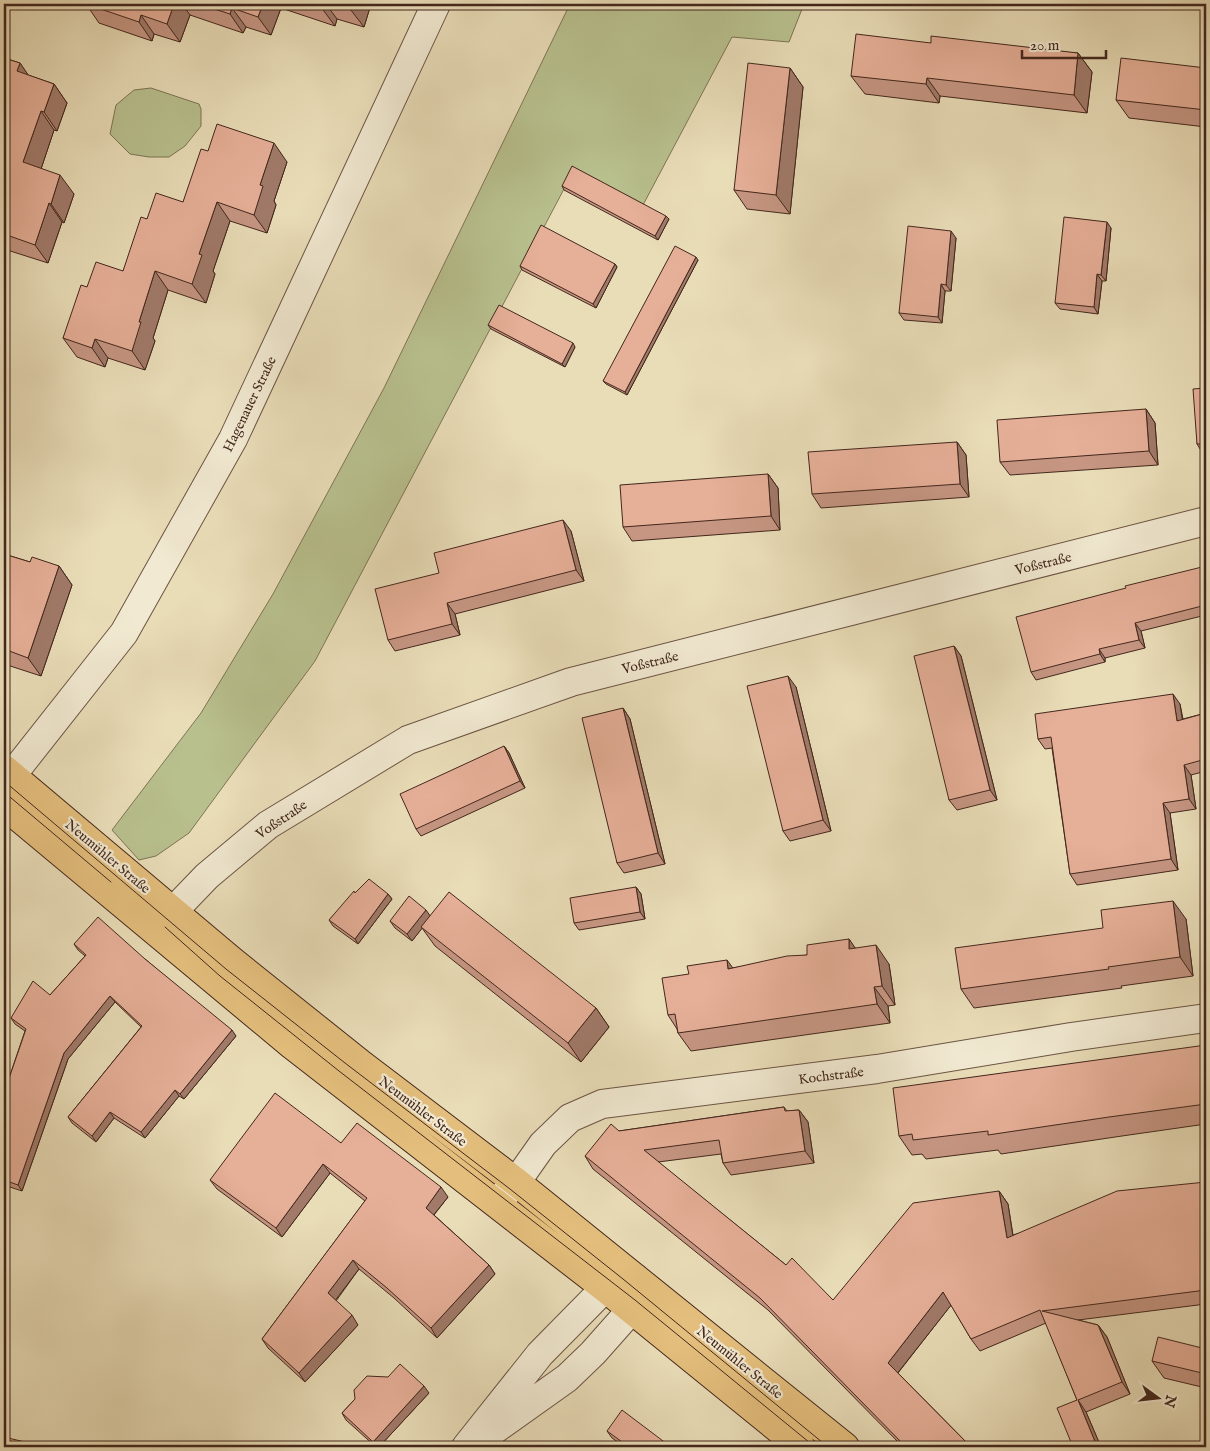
<svg xmlns="http://www.w3.org/2000/svg" width="1210" height="1451" font-family="'IM FELL English',serif">
	<rect width="100%" height="100%" fill="#e9ddb8"/>
	<filter id="stains"><feTurbulence type="fractalNoise" baseFrequency=".004" numOctaves="4"/><feColorMatrix values="0 0 0 0 .2 0 0 0 0 .09 0 0 0 0 .02 0 0 0 .5 -.17"/></filter>
	<radialGradient id="worn" r=".72"><stop offset=".6" stop-color="#630" stop-opacity="0"/><stop offset="1" stop-color="#630" stop-opacity=".3"/></radialGradient>
	<path fill="#b8c08e" stroke="#7e7455" d="M570,4H804L789,42L732,37L643,205L574,170L315,661L189,833L156,856L139,860L112,830L201,713L273,594L384,388Z
		M151,88L199,104L201,109V126L185,146L169,157H149L130,154L110,134L116,105L134,90Z"/>
	<g fill="none" stroke-linecap="round" stroke-linejoin="round">
		<defs>
			<path id="minor" d="M12,775L124,633L233,439L436,4
				M156,929L207,876L268,825L408,740L571,682L1206,521
				M500,1200L524,1171L543,1144L570,1118L602,1104L877,1069L1071,1037L1206,1018
				M466,1447L540,1354L605,1288C615,1281 624,1279 635,1278L638,1291L632,1309L593,1353L567,1378L470,1447"/>
			<path id="major" d="M4,769L232,961L362,1065L516,1182L845,1447
				M4,805L292,1045L605,1288L801,1447"/>
		</defs>
		<use href="#minor" stroke="#6c5443" stroke-width="30"/>
		<use href="#major" stroke="#43271c" stroke-width="30"/>
		<use href="#minor" stroke="#f1e9d1" stroke-width="28"/>
		<use href="#major" stroke="#e4be7c" stroke-width="28"/>
		<path stroke="#43271c" stroke-width="1" d="M4,781L226,969L345,1063L510,1189L623,1279L828,1447
			M4,792L111,882
			M165,927L220,976L339,1071L635,1300L815,1447"/>
	</g>
	<path fill="#c69683" stroke="#43271c" d="M86,4H371L364,27L337,19L335,26L281,8L271,35L246,27L243,33L190,15L180,42L154,34L152,41L99,23Z
		M931,43L1078,53L1092,72L1087,113L940,96L939,103L865,94L851,76Z
		M4,58L20,63L28,75L54,84L67,103L57,131L54,130L41,169L74,194L64,223L62,222L48,263L4,249Z
		M790,68L803,87L790,214L747,209L734,190Z
		M1206,68V127L1129,118L1116,100Z
		M208,151L287,162L274,201L276,205L267,233L230,221L213,271L215,274L206,303L168,290L153,338L155,341L145,370L108,358L105,367L77,357L63,338L87,287L123,271L147,219L183,202Z
		M562,186L669,219L658,240L564,190Z
		M1111,228L1106,281H1102L1098,314L1060,309L1055,303Z
		M956,238L951,291H945L942,323L904,320L899,313Z
		M698,260L627,395L606,384L603,381Z
		M615,264L617,267L596,308L522,270L520,266Z
		M488,325L575,347L565,367L491,329Z
		M1206,388V451L1202,452L1197,444Z
		M1146,409L1155,423L1158,465L1010,475L1000,462Z
		M957,442L966,455L969,497L821,508L812,494Z
		M768,474L778,488L780,530L632,541L623,527Z
		M571,531L584,581L455,614L460,635L395,651L388,640L439,573Z
		M4,554L30,562L59,566L72,585L41,676L4,664Z
		M1206,566V615L1141,631L1145,648L1105,658V662L1036,680L1031,672Z
		M954,646L961,656L997,800L957,810L949,800Z
		M796,687L831,831L790,841L783,831Z
		M1180,704L1183,719L1206,713V771L1191,775L1196,809L1170,813L1178,870L1077,885L1070,874L1052,748L1045,749L1038,739Z
		M623,708L630,719L665,864L624,873L617,863Z
		M504,746L509,753L525,788L421,836L416,829Z
		M636,887L641,894L645,919L579,930L574,923Z
		M355,893L388,894L392,899L358,944L333,926L329,920Z
		M431,916L596,1008L609,1027L581,1062L435,946L422,928L412,941L395,928L390,921Z
		M1186,919L1193,976L1121,986L1122,988L974,1008L961,989Z
		M849,939L855,948L889,964L895,1005L888,1006L890,1023L691,1051L678,1033L677,1029L668,1015L733,968L807,955Z
		M74,944L145,959L236,1036L184,1099L179,1096L145,1138L114,1118L96,1142L72,1123L68,1117L141,1027L115,1002L68,1059L22,1191L4,1185V1093L25,1031L15,1024L11,1018L50,995L85,956L78,950Z
		M1206,1045V1124L1122,1136L1001,1154L998,1150L926,1159L922,1154L912,1155L899,1136Z
		M784,1107L787,1111L799,1110L808,1122L814,1163L731,1175L723,1163L721,1154L658,1162L786,1265L833,1300L999,1191L1008,1204L1013,1235L1206,1182V1304L1078,1320L1098,1325L1107,1337L1130,1394L1086,1412L1101,1447H1073L1077,1400L1046,1323L980,1351L971,1339L951,1305L898,1373L971,1447H903L768,1310L593,1169L585,1156L619,1131Z
		M341,1143L448,1197L434,1215L489,1265L495,1274L437,1338L394,1298L359,1269L336,1301L358,1325L305,1382L268,1348L262,1339L365,1201L330,1173L282,1237L217,1189L210,1180Z
		M1206,1349V1389V1388L1164,1378L1152,1361Z
		M429,1393L379,1447H376L346,1420L342,1413L355,1399Z
		M607,1431L671,1447H625L612,1438Z"/>
	<path fill="#a17a6a" stroke="#43271c" d="M174,4H182L190,15L180,42L167,24Z
		M263,4H278L281,8L271,35L258,17Z
		M322,4H326L337,19L335,26L321,7Z
		M352,4H371L364,27L350,9Z
		M232,8L246,27L243,33L230,14Z
		M141,15L154,34L152,41L139,22Z
		M1078,53L1092,72L1087,113L1074,95Z
		M20,63L33,82L17,71Z
		M790,68L803,87L790,214L776,195Z
		M927,78L940,96L939,103L926,84Z
		M54,84L67,103L57,131L44,112Z
		M41,111L54,130L37,181L23,162Z
		M274,143L287,162L274,201L276,205L267,233L254,215L260,185Z
		M60,175L74,194L64,223L51,204Z
		M217,202L230,221L213,271L215,274L206,303L192,284L199,254Z
		M49,203L62,222L48,263L35,245Z
		M666,216L669,219L658,240L655,236Z
		M1107,222L1111,228L1106,281L1101,275Z
		M951,231L956,238L951,291L946,285Z
		M696,257L698,260L627,395L625,392Z
		M615,264L617,267L596,308L593,304Z
		M155,271L168,290L153,338L155,341L145,370L132,351L139,322Z
		M1097,274L1102,281L1098,314L1094,307Z
		M941,284L945,291L942,323L938,317Z
		M95,339L108,358L105,367L92,348Z
		M573,343L575,347L565,367L562,364Z
		M1146,409L1155,423L1158,465L1149,451Z
		M957,442L966,455L969,497L960,484Z
		M768,474L778,488L780,530L771,516Z
		M563,520L571,531L584,581L576,570Z
		M59,566L72,585L41,676L28,658Z
		M447,603L455,614L460,635L452,624Z
		M1135,623L1141,631L1145,648L1139,640Z
		M954,646L961,656L997,800L990,790Z
		M1099,649L1105,658V662L1100,654Z
		M788,676L796,687L831,831L823,820Z
		M1173,694L1180,704L1184,731L1177,721Z
		M623,708L630,719L665,864L658,853Z
		M504,746L509,753L525,788L520,781Z
		M1184,765L1191,775L1196,809L1189,799Z
		M1163,803L1170,813L1178,870L1171,859Z
		M636,887L641,894L645,919L640,912Z
		M388,894L392,899L358,944L355,939Z
		M1173,901L1186,919L1193,976L1180,957Z
		M426,910L431,917L412,941L407,934Z
		M849,939L862,958L849,949Z
		M876,945L889,964L895,1005L882,986Z
		M727,960L741,979L728,969Z
		M874,987L888,1006L890,1023L877,1004Z
		M110,996L115,1002L68,1059L22,1191L18,1185L64,1053Z
		M596,1008L609,1027L581,1062L568,1043Z
		M232,1030L236,1036L184,1099L180,1094Z
		M175,1090L179,1096L145,1138L141,1132Z
		M799,1110L808,1122L814,1163L805,1151Z
		M110,1112L114,1118L96,1142L92,1136Z
		M323,1164L330,1173L282,1237L276,1228Z
		M441,1187L448,1197L432,1217L426,1208Z
		M999,1191L1008,1204L1015,1250L1007,1238Z
		M353,1260L359,1269L334,1302L328,1293Z
		M489,1265L495,1274L437,1338L431,1328Z
		M943,1292L952,1304L896,1375L888,1363Z
		M352,1315L358,1325L305,1382L299,1373Z
		M1098,1325L1107,1337L1130,1394L1122,1382Z
		M424,1386L429,1393L379,1447H377L373,1442Z
		M1078,1400L1086,1412L1101,1447H1098L1096,1444Z"/>
	<path fill="#e6af98" stroke="#43271c" d="M86,4H174L167,24L141,15L139,22Z
		M199,4H263L258,17L232,8L230,14Z
		M312,4H322L321,7Z
		M336,4H352L350,9Z
		M856,34L931,43V36L1078,53L1074,95L927,78L926,84L851,76Z
		M4,58L20,63L17,71L54,84L44,112L41,111L23,162L60,175L51,204L49,203L35,245L4,234Z
		M1121,58L1206,68V110L1116,100Z
		M748,63L790,68L776,195L734,190Z
		M217,124L274,143L260,185L263,186L254,215L217,202L199,254L202,255L192,284L155,271L139,322H141L132,351L95,339L92,348L63,338L81,285L87,287L96,262L123,271L141,217L147,219L156,193L183,202L201,149L208,151Z
		M572,166L666,216L655,236L562,186Z
		M1064,217L1107,222L1101,275L1097,274L1094,307L1055,303Z
		M541,225L615,264L593,304L520,266Z
		M908,226L951,231L946,285L941,284L938,317L899,313Z
		M675,246L696,257L625,392L603,381Z
		M499,305L573,343L562,364L488,325Z
		M1206,388V444H1197L1193,389Z
		M1146,409L1149,451L1000,462L997,420Z
		M957,442L960,484L812,494L808,452Z
		M768,474L771,516L623,527L620,485Z
		M563,520L576,570L447,603L452,624L388,640L375,589L439,573L434,553Z
		M4,554L30,562L32,557L59,566L28,658L4,649Z
		M1206,566V605L1135,623L1139,640L1099,649L1100,654L1031,672L1016,617L1126,588L1125,586Z
		M954,646L990,790L949,800L914,656Z
		M788,676L823,820L783,831L747,686Z
		M1173,694L1177,721L1206,713V759L1184,765L1189,799L1163,803L1171,859L1070,874L1051,737L1038,739L1035,714Z
		M623,708L658,853L617,863L582,718Z
		M504,746L520,781L416,829L400,794Z
		M369,879L388,894L355,939L329,920L354,891L355,893Z
		M636,887L640,912L574,923L570,898Z
		M449,892L596,1008L568,1043L421,927Z
		M409,896L426,910L407,934L390,921Z
		M1173,901L1180,957L1108,967L1109,969L961,989L955,948L1103,928L1101,910Z
		M98,917L145,959L232,1030L180,1094L175,1090L141,1132L110,1112L92,1136L68,1117L142,1026L110,996L64,1053L18,1185L4,1180V1093L26,1029L11,1018L33,981L50,995L86,955L74,944Z
		M849,939V949L876,945L882,986L874,987L877,1004L678,1033L675,1014L668,1015L662,978L689,974L687,966L727,960L728,969L787,956L807,955V945Z
		M1206,1045V1104L1109,1117L988,1135V1131L913,1140L912,1134L899,1136L893,1088Z
		M275,1093L341,1143L357,1123L441,1187L426,1208L489,1265L431,1328L387,1288L353,1260L328,1293L352,1315L299,1373L262,1339L367,1198L323,1164L276,1228L210,1180Z
		M784,1107L785,1111L799,1110L805,1151L723,1163L719,1140L644,1150L786,1265L792,1258L833,1300L913,1203L999,1191L1007,1238L1117,1191L1206,1182V1265H1205L1206,1275V1290L1042,1311L1098,1325L1122,1382L1078,1400L1096,1444L1088,1447H1073L1057,1408L1077,1400L1040,1310L971,1339L943,1292L888,1363L971,1447H906L760,1298L585,1156L611,1124L619,1131Z
		M1158,1337L1206,1349V1382L1200,1380L1202,1373L1152,1361Z
		M400,1364L424,1386L373,1442L342,1413L355,1399L354,1390L367,1376L388,1377Z
		M622,1410L671,1447H629L607,1431Z
		M4,1437L46,1447H4Z
		M1163,1444L1174,1447H1162Z"/>
	<g text-anchor="middle" stroke-width="4.5" stroke-linejoin="round" paint-order="stroke">
		<g font-size="14" fill="#43271c" stroke="#f1e9d1">
			<text transform="translate(249 404) rotate(-64)" y="5">Hagenauer Straße</text>
			<text transform="translate(1043 563) rotate(-14)" y="5">Voßstraße</text>
			<text transform="translate(650 662) rotate(-14)" y="5">Voßstraße</text>
			<text transform="translate(281 819) rotate(-34)" y="5">Voßstraße</text>
			<text transform="translate(108 856) rotate(40)" y="5">Neumühler Straße</text>
			<text transform="translate(831 1075) rotate(-7)" y="5">Kochstraße</text>
			<text transform="translate(423 1111) rotate(37)" y="5">Neumühler Straße</text>
			<text transform="translate(740 1362) rotate(39)" y="5">Neumühler Straße</text>
		</g>
	</g>
	<rect width="1210" height="1451" fill="none" stroke="#e9ddb8" stroke-width="20"/>
	<rect x="5" y="5" width="1200" height="1441" fill="none" stroke="#43271c" stroke-width="2.5"/>
	<rect x="10" y="10" width="1190" height="1431" fill="none" stroke="#43271c"/>
	<g transform="translate(1158 1398) rotate(105)" stroke="#f1e9d1" stroke-width="4" paint-order="stroke">
	<path d="M0-4L9 19L0 12L-9 19Z" fill="#43271c"/>
	<text y="-8" font-size="14" font-weight="bold" text-anchor="middle" fill="#43271c">N</text>
	</g>
	<path d="M1022 50v8h84v-8" fill="none" stroke="#43271c" stroke-width="2.5"/>
	<text x="1030" y="50" font-size="15" fill="#43271c" stroke="#f1e9d1" stroke-width="4" paint-order="stroke">20 m</text>
	<rect width="100%" height="100%" filter="url(#stains)"/>
	<rect width="100%" height="100%" fill="url(#worn)"/>
</svg>
